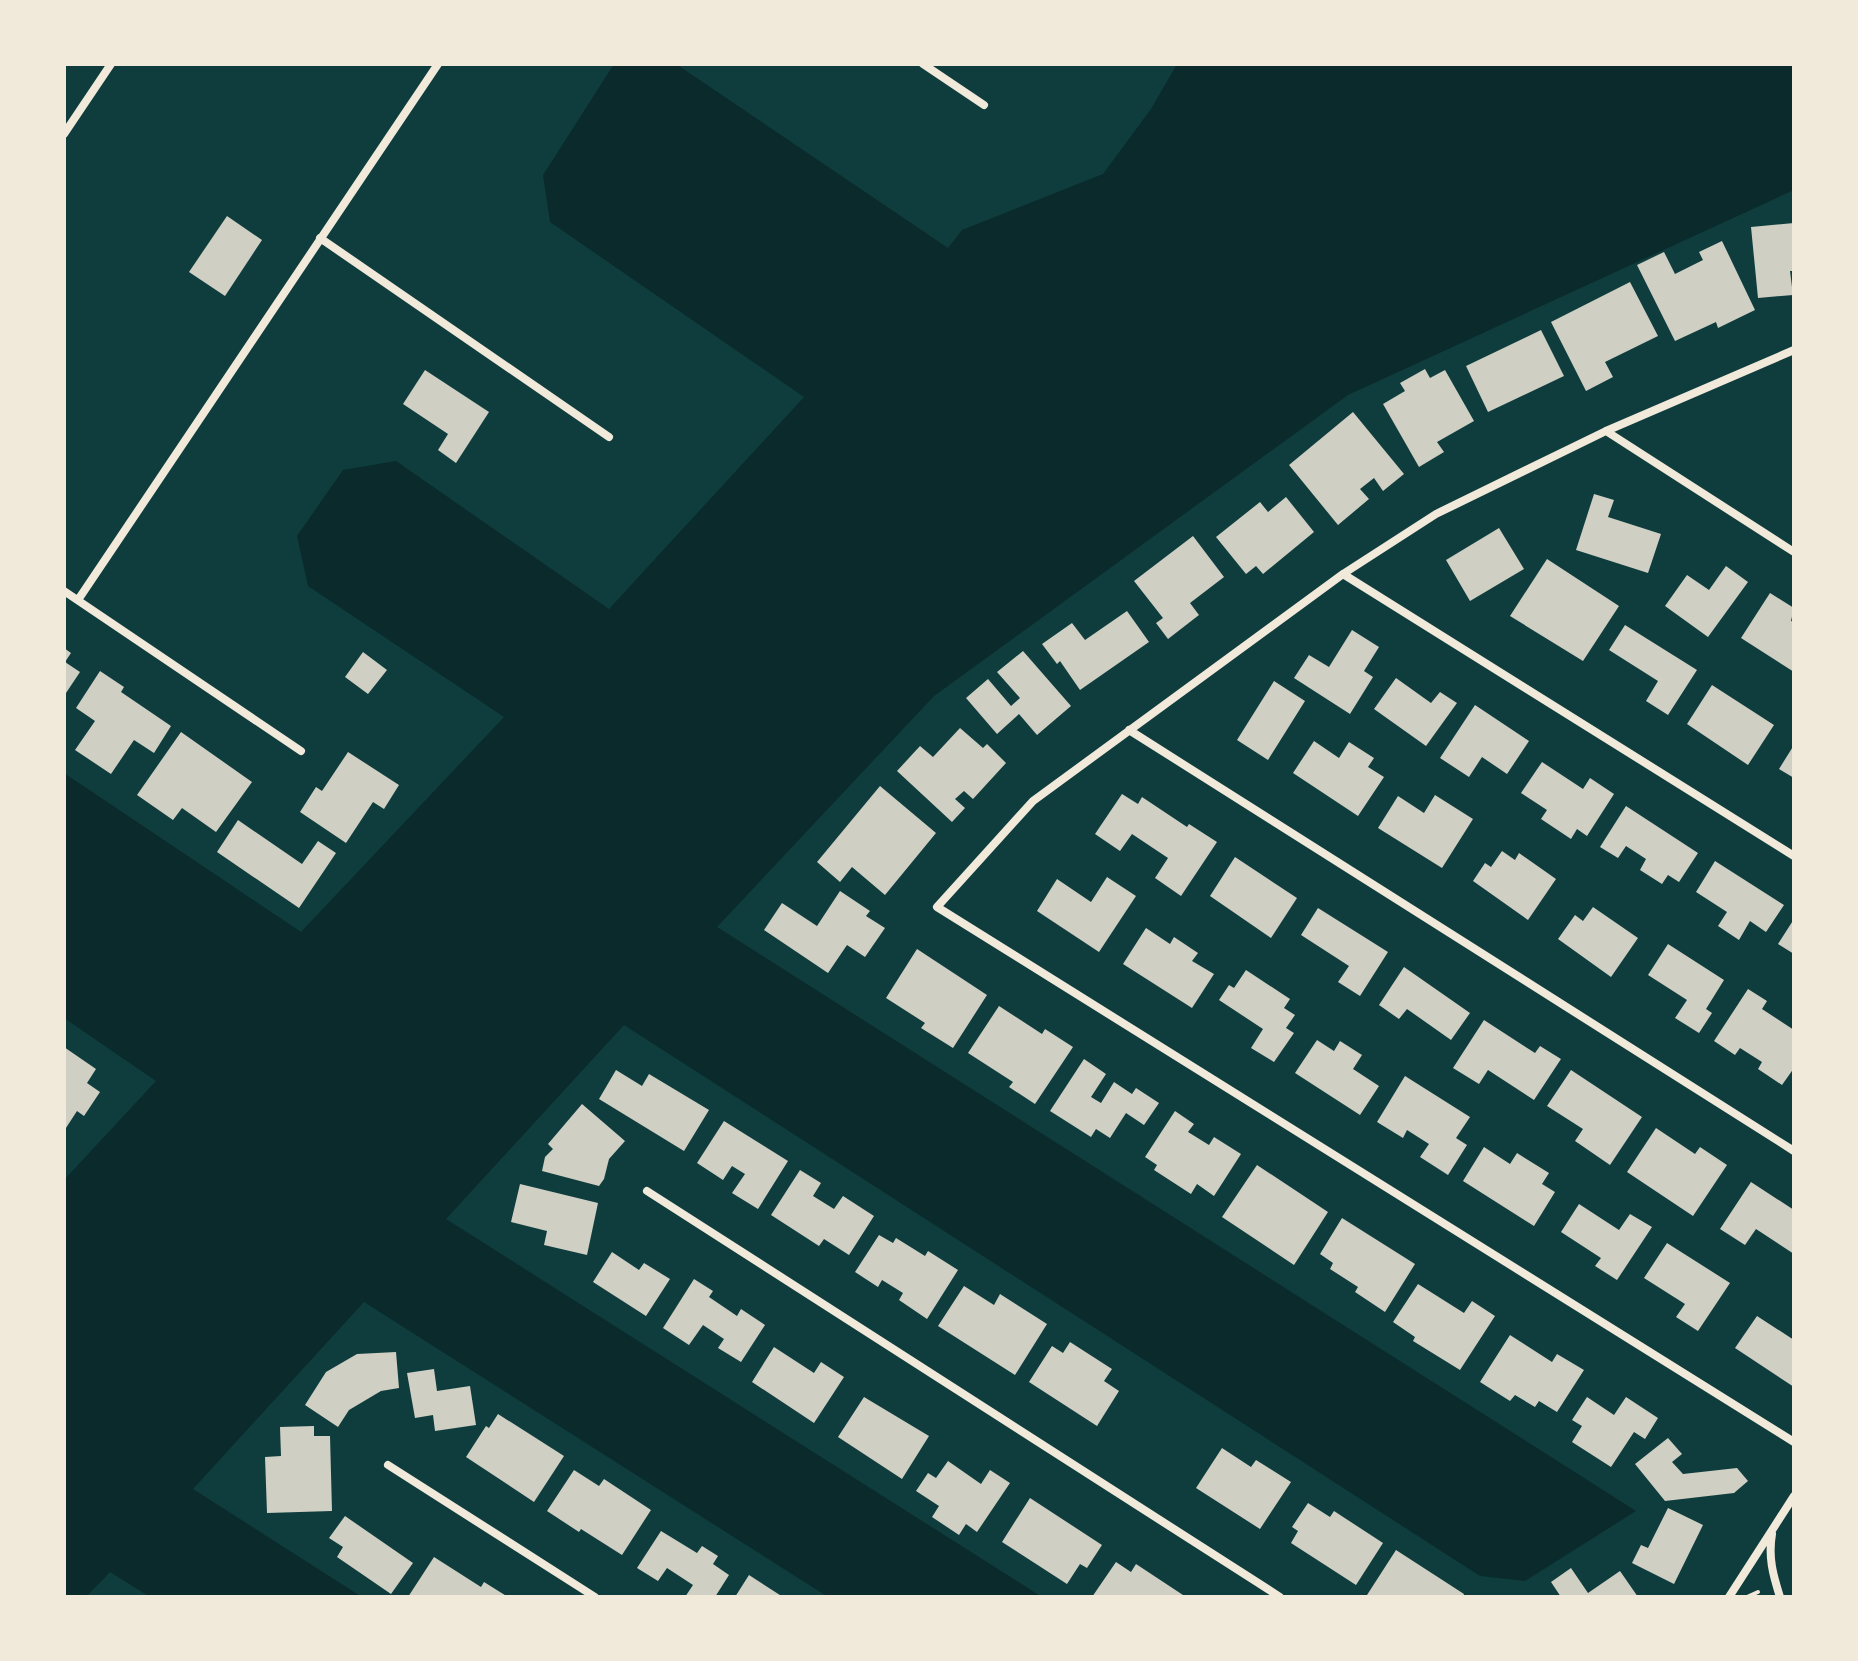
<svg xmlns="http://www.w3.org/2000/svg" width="1858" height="1661" font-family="'Fira Sans',sans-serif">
	<rect width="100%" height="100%" fill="#0f3d3e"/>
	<path fill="#0a2a2b" d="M614,64H676L948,248L962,230L1103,174L1151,109L1177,64H1794V190L1348,395L934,696L717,927L1636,1511L1525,1581L1480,1576L624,1025L446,1219L1042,1597H828L364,1302L193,1489L362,1597H150L110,1572L86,1597H64V1180L156,1081L64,1018V773L301,932L504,717L308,586L297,536L343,470L396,461L609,609L804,397L550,222L543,175Z"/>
	<path fill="#cfcfc3" d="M227,216L262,240L225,296L189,272Z
		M1794,223V271H1790L1793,295L1758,298L1751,227Z
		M1722,241L1755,310L1718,328L1716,322L1675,341L1637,265L1664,252L1675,274L1703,260L1699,252Z
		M1630,282L1658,336L1605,362L1613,377L1586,391L1551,322Z
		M1541,330L1564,376L1488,412L1466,366Z
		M1425,369L1430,378L1445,370L1474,421L1437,442L1444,452L1419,467L1383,404L1405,391L1400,383Z
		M425,370L489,412L456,463L438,450L448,434L403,404Z
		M1353,412L1404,474L1383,491L1374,478L1360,489L1369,499L1338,525L1289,465Z
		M1594,494L1614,500L1608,517L1661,534L1648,573L1576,550Z
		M1286,497L1314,532L1263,574L1256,566L1246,574L1216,537L1260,502L1268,512Z
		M1499,528L1524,569L1470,601L1446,560Z
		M1193,536L1224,577L1190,603L1199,615L1168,639L1156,623L1163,618L1134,581Z
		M1547,559L1619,606L1583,661L1510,616Z
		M1726,566L1748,582L1708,637L1665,606L1687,575L1709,590Z
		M1770,593L1794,608L1791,621L1794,622V672L1741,638Z
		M1127,611L1149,642L1080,690L1060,661L1057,664L1042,644L1072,623L1085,640Z
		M1625,625L1697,670L1668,715L1646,701L1658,681L1609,650Z
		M1352,630L1379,647L1364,671L1373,677L1350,714L1294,678L1309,655L1329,667Z
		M64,648L71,653L65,662L80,672L64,696Z
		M1023,651L1071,706L1037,735L1019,714L997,734L966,698L988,679L1011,706L1020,698L997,672Z
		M363,652L387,670L368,694L345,677Z
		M100,671L124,687L121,692L171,726L154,753L134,740L111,774L75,750L95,721L76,708Z
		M1396,678L1431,703L1440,692L1457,703L1426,746L1374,709Z
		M1274,681L1305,701L1268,760L1237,740Z
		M1712,685L1774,725L1748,765L1687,724Z
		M1475,705L1529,741L1507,774L1482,757L1469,777L1440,758Z
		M960,728L983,748L987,744L1006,763L973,799L964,791L955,799L965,808L952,822L897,771L920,746L933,757Z
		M181,732L252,782L216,832L182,808L173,820L137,795Z
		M1314,741L1339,758L1349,742L1374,758L1368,767L1384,777L1358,816L1293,773Z
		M1794,745V778L1779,769Z
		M348,752L399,785L384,809L373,802L346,843L300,812L316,787L322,791Z
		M1542,762L1583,789L1590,778L1614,794L1587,836L1577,829L1571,839L1541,819L1547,810L1521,793Z
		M880,786L936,833L885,895L852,867L840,882L817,862Z
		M1122,794L1138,804L1142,797L1187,827L1189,824L1217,842L1181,896L1155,878L1168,858L1132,834L1120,851L1095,834Z
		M1435,795L1473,819L1442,868L1378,828L1398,796L1424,813Z
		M1626,806L1698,853L1679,882L1668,875L1662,884L1640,870L1646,859L1626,846L1618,858L1600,847Z
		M238,820L302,864L318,841L336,853L299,908L217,852Z
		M1502,851L1515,860L1519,853L1556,879L1528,920L1473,881L1485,863L1491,867Z
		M1235,857L1297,898L1271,938L1210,896Z
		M1715,861L1784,905L1766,932L1750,921L1739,940L1718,926L1727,912L1696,892Z
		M1107,877L1136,896L1099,952L1037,911L1057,879L1091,902Z
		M840,891L870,911L866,916L885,928L865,957L847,945L828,973L764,930L782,903L817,926Z
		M1593,907L1638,938L1611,977L1558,939L1575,915L1583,921Z
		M1318,908L1388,952L1360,996L1338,982L1349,966L1301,935Z
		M1794,919V954L1778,944Z
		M1146,928L1170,944L1174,937L1198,953L1192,961L1214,974L1192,1008L1123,964Z
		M1668,944L1724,980L1706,1009L1712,1013L1699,1033L1675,1018L1687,1000L1648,975Z
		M917,949L987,995L953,1048L921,1028L925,1023L886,998Z
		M1404,967L1470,1013L1451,1040L1407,1009L1399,1019L1379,1005Z
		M1246,970L1290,999L1284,1008L1295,1015L1286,1028L1294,1033L1274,1062L1251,1048L1263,1029L1219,1000L1229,985L1234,988Z
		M1748,989L1767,1001L1762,1009L1794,1030V1068L1782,1085L1758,1069L1762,1062L1740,1048L1735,1055L1714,1041Z
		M999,1006L1042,1034L1045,1029L1073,1047L1035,1104L1009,1087L1013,1082L968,1053Z
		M1484,1020L1535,1053L1540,1046L1561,1059L1534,1100L1488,1070L1479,1084L1453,1068Z
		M1317,1040L1334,1051L1340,1041L1362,1055L1353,1069L1379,1086L1360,1115L1295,1073Z
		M64,1047L96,1069L87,1083L100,1092L84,1116L77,1111L64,1131Z
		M1084,1059L1106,1074L1091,1097L1101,1103L1114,1082L1132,1094L1136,1088L1159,1103L1144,1125L1126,1113L1110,1138L1096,1129L1091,1137L1050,1111Z
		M616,1070L642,1086L649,1074L709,1110L684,1151L599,1099Z
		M1571,1070L1642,1117L1610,1165L1575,1141L1583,1129L1547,1106Z
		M1405,1076L1470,1117L1456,1138L1467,1145L1448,1175L1420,1157L1429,1144L1407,1130L1403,1138L1377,1122Z
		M582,1104L625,1141L609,1159L604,1179L599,1186L542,1171L545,1157L553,1149L548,1144Z
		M1175,1111L1194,1124L1188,1132L1209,1145L1214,1137L1241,1154L1214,1196L1197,1184L1191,1194L1154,1170L1157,1165L1145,1157Z
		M724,1121L788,1161L758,1209L732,1193L745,1174L732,1166L723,1180L697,1163Z
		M1656,1128L1695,1154L1700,1147L1727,1165L1693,1216L1627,1172Z
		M1484,1147L1510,1164L1517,1153L1549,1173L1542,1184L1555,1192L1534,1226L1463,1181Z
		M1257,1165L1328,1212L1294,1265L1222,1217Z
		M800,1170L821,1183L813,1196L834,1209L843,1196L874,1216L849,1255L824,1239L819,1246L771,1215Z
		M1751,1182L1794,1210V1254L1756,1229L1745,1245L1720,1229Z
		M520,1184L598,1203L587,1255L544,1245L547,1231L511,1222Z
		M1579,1204L1619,1230L1630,1214L1652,1227L1617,1280L1595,1266L1601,1258L1561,1232Z
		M1342,1218L1415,1264L1385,1312L1355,1292L1358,1287L1330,1269L1333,1263L1320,1254Z
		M879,1235L893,1243L896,1238L925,1256L928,1251L958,1270L927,1319L899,1300L903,1293L882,1280L878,1287L855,1272Z
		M1667,1243L1730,1283L1698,1331L1676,1317L1685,1304L1644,1278Z
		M612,1252L639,1270L644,1263L670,1279L646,1316L593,1282Z
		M694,1279L713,1291L709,1297L737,1316L741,1309L765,1325L741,1362L718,1348L724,1339L703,1325L689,1345L663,1328Z
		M1418,1284L1464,1313L1472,1301L1495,1316L1460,1370L1413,1341L1415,1337L1393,1322Z
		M964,1286L994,1305L1000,1294L1047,1324L1015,1375L938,1326Z
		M1757,1316L1794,1340V1387L1735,1348Z
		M1510,1335L1552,1362L1557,1354L1584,1370L1557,1412L1539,1401L1535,1407L1515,1395L1510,1401L1480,1382Z
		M1070,1342L1112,1369L1104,1381L1119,1391L1097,1426L1029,1382L1052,1346L1063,1353Z
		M774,1347L814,1373L821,1362L844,1377L814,1423L752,1382Z
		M396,1352L399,1388L381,1391L349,1410L338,1427L305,1405L326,1372L357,1354Z
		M434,1369L437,1391L470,1386L476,1425L435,1431L433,1415L415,1418L407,1373Z
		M864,1397L929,1436L902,1479L838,1437Z
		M1587,1397L1614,1415L1626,1397L1658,1418L1645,1439L1634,1432L1611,1467L1572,1442L1582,1426L1572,1420Z
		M498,1414L564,1456L534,1502L466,1457L486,1426L489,1428Z
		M314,1426V1436H330L332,1511L267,1513L265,1457L281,1456L280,1427Z
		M1668,1438L1682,1454L1672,1462L1683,1474L1737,1468L1748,1481L1734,1493L1665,1501L1635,1464Z
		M1222,1448L1251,1467L1256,1460L1291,1482L1260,1529L1196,1488Z
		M948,1461L981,1484L990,1470L1010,1483L977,1532L966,1524L959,1535L932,1517L939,1506L916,1491L928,1473L936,1478Z
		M574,1470L599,1486L604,1479L651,1510L622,1555L581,1529L579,1532L547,1511Z
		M1030,1498L1102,1545L1087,1568L1080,1564L1067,1584L1002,1542Z
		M1308,1503L1330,1517L1334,1511L1383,1543L1356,1585L1291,1543L1298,1531L1292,1527Z
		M1668,1508L1703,1525L1674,1584L1632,1563L1641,1545L1648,1548Z
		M345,1516L413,1563L391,1594L337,1557L343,1547L329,1538Z
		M661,1531L697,1553L702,1546L718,1556L713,1564L729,1575L715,1597H685L693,1585L667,1568L658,1581L637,1568Z
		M1396,1550L1464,1594L1463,1597L1367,1595Z
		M434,1557L481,1587L484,1582L508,1597H408Z
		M1116,1562L1131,1572L1136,1564L1183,1595L1182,1597H1092Z
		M1571,1568L1588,1593L1620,1571L1638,1597H1561L1551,1582Z
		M749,1575L783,1597H735Z"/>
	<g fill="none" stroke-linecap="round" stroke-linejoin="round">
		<path stroke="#f1e9da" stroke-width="4" d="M1747,1597L1758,1592"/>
		<path stroke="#f1e9da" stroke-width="8" d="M923,64L984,105
			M64,134L111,64
			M320,238L609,437
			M1794,350L1606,431L1436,514L1343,574L1033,801L937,907L1794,1442
			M1606,431L1794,552
			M1343,574L1794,856
			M64,591L301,751
			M78,600L438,64
			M1129,730L1794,1151
			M647,1191L1280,1597
			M388,1465L595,1597
			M1772,1534C1768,1557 1773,1575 1780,1597
			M1729,1597L1794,1496"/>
	</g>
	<rect width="1858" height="1661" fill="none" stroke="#f1e9da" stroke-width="132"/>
</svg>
